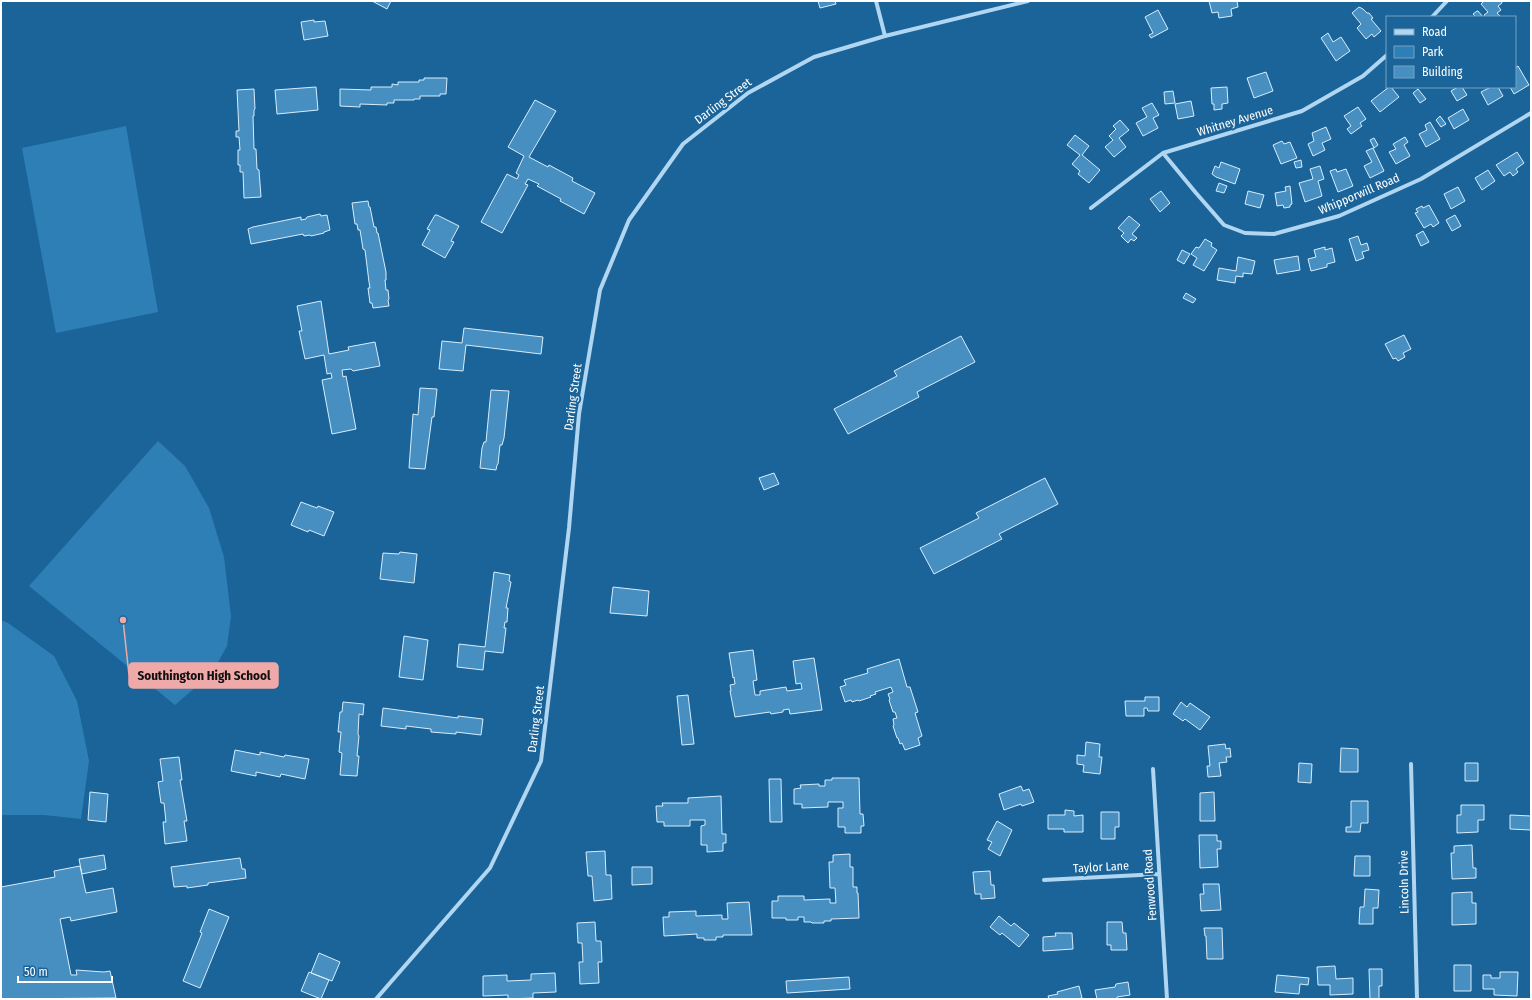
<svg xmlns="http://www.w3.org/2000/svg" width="1532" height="1000" font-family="'Fira Sans Condensed',sans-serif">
	<rect width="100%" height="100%" fill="#1b6499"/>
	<path fill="#2e7fb6" d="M126,126L158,312L56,333L22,148Z
		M158,441L185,466L209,508L224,557L231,616L227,646L212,673L175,705L29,586Z
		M1,620L8,623L54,656L77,701L89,761L81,819L44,815H1Z"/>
	<path fill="#488fc1" stroke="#d7edfc" d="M372,1H391L387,9Z
		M818,1H835L836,4L820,8Z
		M1209,1H1237L1238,7L1231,9L1232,16L1219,18L1218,12L1212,13Z
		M1484,1H1501L1502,3L1498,6L1501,10L1497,13L1501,17H1486L1484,15L1488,12L1481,4Z
		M1359,7L1363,9L1367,13H1369L1373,18L1371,19L1381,31L1374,37L1372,34L1366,39L1357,28L1361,24L1352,13Z
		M1158,10L1168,29L1151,38L1149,35L1153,33L1145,17Z
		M1477,11H1478L1483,17H1476L1473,14Z
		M314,20V22L325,21L328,36L304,40L301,22Z
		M1328,33L1333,42L1341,37L1350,51L1336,61L1321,38Z
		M1518,66L1529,85L1514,94L1510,87H1515V68Z
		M1266,72L1273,91L1254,98L1247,78Z
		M424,78H447L446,94H440V96H420V99H414V100H394V103H387V105L360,104V107L340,106V89L371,90V87H392V84L398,85V82H419V80H424Z
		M316,87L318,110L277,114L275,90Z
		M1227,87L1228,103L1222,104V109L1214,110V104H1212L1211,88Z
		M1389,87H1391L1399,97L1380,112L1371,101Z
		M1458,87H1462L1467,95L1457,101L1451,91Z
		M1491,87H1498L1503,96L1488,105L1481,92Z
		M254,89L255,109L254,110V116H253L254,149H256L257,169L259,170L261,197L244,198L243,172H240V165H238V150H240L239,137H236V131H239L237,90Z
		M1418,89L1426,99L1420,103L1413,93Z
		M1173,91L1175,103L1165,104L1164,92Z
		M535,100L556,111L529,157L548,167L549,165L573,178L572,181L595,193L584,214L560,201L561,199L537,186L539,184L528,179L525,184L528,185L502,233L481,222L507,174L517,179L519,175L516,173L524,156L508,147Z
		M1191,101L1194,116L1178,119L1175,104Z
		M1152,103L1159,115L1153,118L1158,128L1143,136L1136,123L1147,117L1142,108Z
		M1358,107L1366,119L1360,123L1362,126L1351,134L1347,129L1351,126L1344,116Z
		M1463,109L1469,120L1454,129L1448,118Z
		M1440,116L1446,124L1441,127L1436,120Z
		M1120,120L1129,130L1119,138L1126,147L1114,157L1105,147L1113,140L1109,136L1116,129L1113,126Z
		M1430,122L1440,139L1426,147L1419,134L1427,130L1425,125Z
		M1326,127L1331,139L1322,143L1325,150L1313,156L1308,144L1314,141L1312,133Z
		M1075,135L1089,146L1082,155L1100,170L1089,183L1078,174L1080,171L1072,164L1080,155L1067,145Z
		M1405,137L1408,142L1404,145L1410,156L1396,164L1389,152L1396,149L1393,144Z
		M1374,138L1378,145L1374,148L1370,140Z
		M1282,141L1284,144L1290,142L1297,158L1281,164L1273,145Z
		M1373,148L1384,171L1370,178L1364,166L1372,162L1366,151Z
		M1517,152L1524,163L1516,169L1518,172L1513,176L1510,172L1504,176L1496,165Z
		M1301,160L1302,167L1296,168L1294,162Z
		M1221,162L1240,169L1235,184L1216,177L1212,174L1215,166L1219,168Z
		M1320,166L1324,179L1318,181L1322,196L1305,202L1299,183L1313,179L1310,169Z
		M1336,169L1337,172L1346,169L1353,186L1338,192L1330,171Z
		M1488,170L1495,181L1482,190L1475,178Z
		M1219,183L1227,186L1224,193L1216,191Z
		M1290,186L1292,204L1290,205V207L1284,208L1283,205L1277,206L1275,193L1286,191L1285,187Z
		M1458,187L1465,201L1451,209L1444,194Z
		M1161,191L1170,203L1160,212L1150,199Z
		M1248,191L1264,195L1260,208L1245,204Z
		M368,201L369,207H370L374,227H376L377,233H378L386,272V280H385L386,290H388L389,299L388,300L389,306L373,308L372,303H370L368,288H370L369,282L365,250L363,249L360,230H358L357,224H355L352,203Z
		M1429,205L1439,223L1433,227L1431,224L1424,228L1415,213L1418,212L1416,209L1422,206L1423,208Z
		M320,214L321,216L327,215L330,230L324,232V233L311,236L310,235L304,236L303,234L251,244L248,229L253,227L301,217V220L306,219L307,217Z
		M435,215H437L459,226L451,241L454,242L445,258L422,245L430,230L427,229Z
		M1455,215L1461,226L1452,231L1446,220Z
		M1129,216L1140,225L1132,234L1137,238L1134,241L1131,239L1128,243L1121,236L1124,233L1118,228Z
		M1423,231L1429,242L1421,246L1416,235Z
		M1358,236L1361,245L1367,243L1369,250L1362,252L1364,258L1356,261L1349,239Z
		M1205,239L1212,243L1211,246L1217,250L1204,271L1193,265L1197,258L1191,254L1196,247L1199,248Z
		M1325,247V250L1332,248L1335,262L1327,264V267L1311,271L1308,259L1316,257L1314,250Z
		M1182,250L1190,254L1184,264L1177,260Z
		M1298,256L1300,270L1277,274L1274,260Z
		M1238,257L1255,261L1252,274L1243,273V277L1236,276L1235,283L1217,280L1219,268L1236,271Z
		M1186,293L1196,299L1193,303L1183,298Z
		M321,301L329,354L349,350L348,347L375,342L380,366L353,371L351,369L342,370L343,377L346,376L356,429L332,434L322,380L332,378L331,373L327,374L324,355L305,359L299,331H302L297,306Z
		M464,328L543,337L541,354L466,345L463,371L439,369L442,341L462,343Z
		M1404,335L1411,349L1403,353L1405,357L1398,361L1396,358L1393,359L1385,344Z
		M961,336L975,362L917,392L919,397L848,434L834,409L897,376L894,371Z
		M420,388L437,389L434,417H432L425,469L409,468L413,414L418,415Z
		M491,390L509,391L504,438L502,445H500L498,464L497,465L496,470L480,468L482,448L484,442H486Z
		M774,473L779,484L764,490L759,478Z
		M1045,478L1058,504L999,534L1002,539L934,574L920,548L979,518L976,513Z
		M301,502L317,508L318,506L334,512L324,536L309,530L308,532L291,525Z
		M400,552L417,554L414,583L380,579L383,553L399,554Z
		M494,572L510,575L509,581L511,582L506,608H508L507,622H505L504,628H506L503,653L485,651L483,670L457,667L459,644L485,647Z
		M613,587L649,591L647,616L610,613Z
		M404,636L428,640L423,680L399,677Z
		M753,650L757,680L753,681L755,695H760V691L786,687L787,691L802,689L801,683L796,684L793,661L814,658L822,710L790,714L789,709L783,710V712L771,714L770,712L735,717L730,691H731L730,685L735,684L734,677L733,678L729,653Z
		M899,659L907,687H910L918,712L915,713L922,736L918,738L920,745L905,750L902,743L900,744L898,738H897L893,726L894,725L893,719L897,718L895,712H893L889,700L890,699L888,694L893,692L891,687L875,692L876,694L870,696L871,697L859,701L858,700L852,702L851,700L845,702L840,687L846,685L844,680L868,673L867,669Z
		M688,695L694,744L682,745L677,696Z
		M1145,697H1159V711H1148L1147,708H1144V716H1126L1125,701H1145Z
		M343,702L364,704L363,715L359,714L358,734L359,736L357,756H359L357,776L340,775L342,753L339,752L341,732H338L340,712H342Z
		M1181,702L1187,707L1190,703L1210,717L1200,730L1185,719L1183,721L1173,714Z
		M383,708L458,718V716L483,719L481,735L456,732V734L431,732V729L406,726V729L381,726Z
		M1086,742L1100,744L1099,757H1102L1100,774L1083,772L1084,765L1077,764V755L1085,756Z
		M1225,744L1226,749L1230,748L1231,757H1226L1227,762L1219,763L1221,776L1208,777L1207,766H1210L1208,746Z
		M1341,748L1358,749V772H1340Z
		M235,750L260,755V752L284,757L285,755L309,759L305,779L281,774L280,777L256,772V776L231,771Z
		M179,757L182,780H180L187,821H184L187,841L165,844L163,822H166L164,803H161L158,782L163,781L160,759Z
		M1299,763L1312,764L1311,783L1298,782Z
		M1465,763H1478V781H1465Z
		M832,778H859L860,814H863L864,826H861V833H845V827H838V808H843V802H828V807L802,808V804H794V789L801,788L800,785L819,784V786H825V780H832Z
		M769,779H781L782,822H770Z
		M1021,786L1023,791L1029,789L1034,802L1022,806L1021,804L1004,810L999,794Z
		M90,792L108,794L106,822L88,820Z
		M1214,792L1215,821H1200V793Z
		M721,796L722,834H726V843H723V851L707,852V845H701V826L705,825V820H690V826H664V822H657L656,806H663L662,803H688V798Z
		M1351,801H1368V823H1361L1360,832H1346V827H1351Z
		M1461,805H1484V820H1478V832L1457,833V815H1461Z
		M1065,810L1074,811V816L1083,815V832H1064V829H1048V815H1065Z
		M1101,812H1119V827H1115V839H1101Z
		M1510,815L1531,816V830L1510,829Z
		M997,821L1012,830L1000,856L988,849L992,842L987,840Z
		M1199,835H1217V841H1221V849H1217L1218,867L1200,868Z
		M1472,845L1473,868H1476V878L1452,879L1451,853H1454V846Z
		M605,851L606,875H611L612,899L594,901L592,876H588L586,852Z
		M850,854V867H853V887H857V893H858L859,918L831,919V921H824V923H812L811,922H804V917H798V920H786V918H772V901H778V896H804V900L830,899V903H836L835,888H830L829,862H833V855Z
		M104,855L106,869L82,874L79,859Z
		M1355,856H1370V876H1354Z
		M240,858L242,869H245L246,878L208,883V885L187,888V886L174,887L171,867Z
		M80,866L86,893L113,888L117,912L71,921L70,917L60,919L71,975H77L76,970L104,972L110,971L116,998L1,999V887L55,877L54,871Z
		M632,867H652V884L632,885Z
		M990,871L991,885H994L995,898L981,899V894H975L973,872Z
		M1203,884H1219L1221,910L1201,911L1200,894H1204Z
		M1365,889L1379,890L1378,908H1373V924H1359L1360,907H1364Z
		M1472,892V903H1476V924L1452,925V893Z
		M749,902L752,935H723V937H716V940H704V938H697V934L664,936L663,917H669V912L696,911V916L722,915V919H728L727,903Z
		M209,909L229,917L200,988L183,981L202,933L200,932Z
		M999,916L1011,926L1014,923L1029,935L1019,947L1002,933L1000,935L990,927Z
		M595,922L596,941H601L602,962H598L599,983L580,984L579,962H583L582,943H578L577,923Z
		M1107,922H1122L1123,933H1126L1127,950H1111V945H1107Z
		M1204,928H1222L1223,959H1207L1206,936H1205Z
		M1055,933H1072L1073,949L1043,951V937L1056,936Z
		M319,953L340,962L332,981L311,973Z
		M1454,965H1471V991H1454Z
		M1335,966L1336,979L1353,978V994L1330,995V985H1318L1317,967Z
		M1369,969H1382V986H1379V999H1370Z
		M309,972L329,980L321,999L301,991Z
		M1500,972H1518L1517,996L1494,995V989H1483V975H1491V978H1500Z
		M555,973L556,992L533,993V998L508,999V995L483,996V976L507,975V981L531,980V974Z
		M1277,975L1309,978L1308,985L1300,984L1299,994L1275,992Z
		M849,977L850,989L787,993L786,981Z
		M1128,982L1130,995L1117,997V999H1097L1095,990L1115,987L1116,984Z
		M1079,986L1082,998L1077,999H1049L1048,996L1058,994L1057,992Z"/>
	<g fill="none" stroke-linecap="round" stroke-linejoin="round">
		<path stroke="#b0d6f1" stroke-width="4" d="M876,1L885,36
			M1432,17L1447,1
			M1163,153L1196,193L1224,225L1245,233L1274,234L1339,216L1421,179L1531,113
			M1091,208L1163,153L1302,111L1363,76L1387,55
			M1411,764L1417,999
			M1153,769L1167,999
			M1044,880L1159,874
			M376,999L490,868L541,761L569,528L579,414L600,290L629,220L683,144L748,93L814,57L885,36L1028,1"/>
	</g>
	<g text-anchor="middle" stroke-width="4" stroke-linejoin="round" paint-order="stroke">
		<g font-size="12" fill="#fff" stroke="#1b6499">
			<text transform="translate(723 101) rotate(-37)" y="4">Darling Street</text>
			<text transform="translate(1235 121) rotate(-17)" y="4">Whitney Avenue</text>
			<text transform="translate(1359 194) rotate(-23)" y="4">Whipporwill Road</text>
			<text transform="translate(573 397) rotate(-82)" y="4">Darling Street</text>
			<text transform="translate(536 719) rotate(-83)" y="4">Darling Street</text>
			<text transform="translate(1101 867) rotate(-3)" y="4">Taylor Lane</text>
			<text transform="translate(1404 882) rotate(-91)" y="4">Lincoln Drive</text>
			<text transform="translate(1150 885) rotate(-94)" y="4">Fenwood Road</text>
		</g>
	</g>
	<path fill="none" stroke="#efa9a9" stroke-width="1.5" d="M123 620L129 675"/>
	<circle fill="#efa9a9" stroke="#1b6499" stroke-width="1.5" cx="123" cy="620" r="4"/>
	<rect fill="#efa9a9" stroke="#efa9a9" stroke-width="1.5" x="129" y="663" width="149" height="25" rx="4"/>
	<g font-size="13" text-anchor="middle" font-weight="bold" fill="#111">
		<text x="204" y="680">Southington High School</text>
	</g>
	<rect width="1532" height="1000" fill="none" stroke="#ffffff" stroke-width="4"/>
	<rect x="1386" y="16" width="130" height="72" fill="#1b6499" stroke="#76a2c2"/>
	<rect x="1394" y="29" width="20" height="6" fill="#b0d6f1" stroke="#76a2c2"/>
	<text x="1422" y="36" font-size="12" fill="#ffffff">Road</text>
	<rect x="1394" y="46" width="20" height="12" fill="#2e7fb6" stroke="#76a2c2"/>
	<text x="1422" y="56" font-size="12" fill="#ffffff">Park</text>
	<rect x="1394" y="66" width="20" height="12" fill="#488fc1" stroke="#76a2c2"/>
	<text x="1422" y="76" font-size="12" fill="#ffffff">Building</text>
	<path d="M18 976v6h94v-6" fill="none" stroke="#ffffff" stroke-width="2"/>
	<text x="24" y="976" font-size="12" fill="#ffffff" stroke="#1b6499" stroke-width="3" paint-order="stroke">50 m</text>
</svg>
